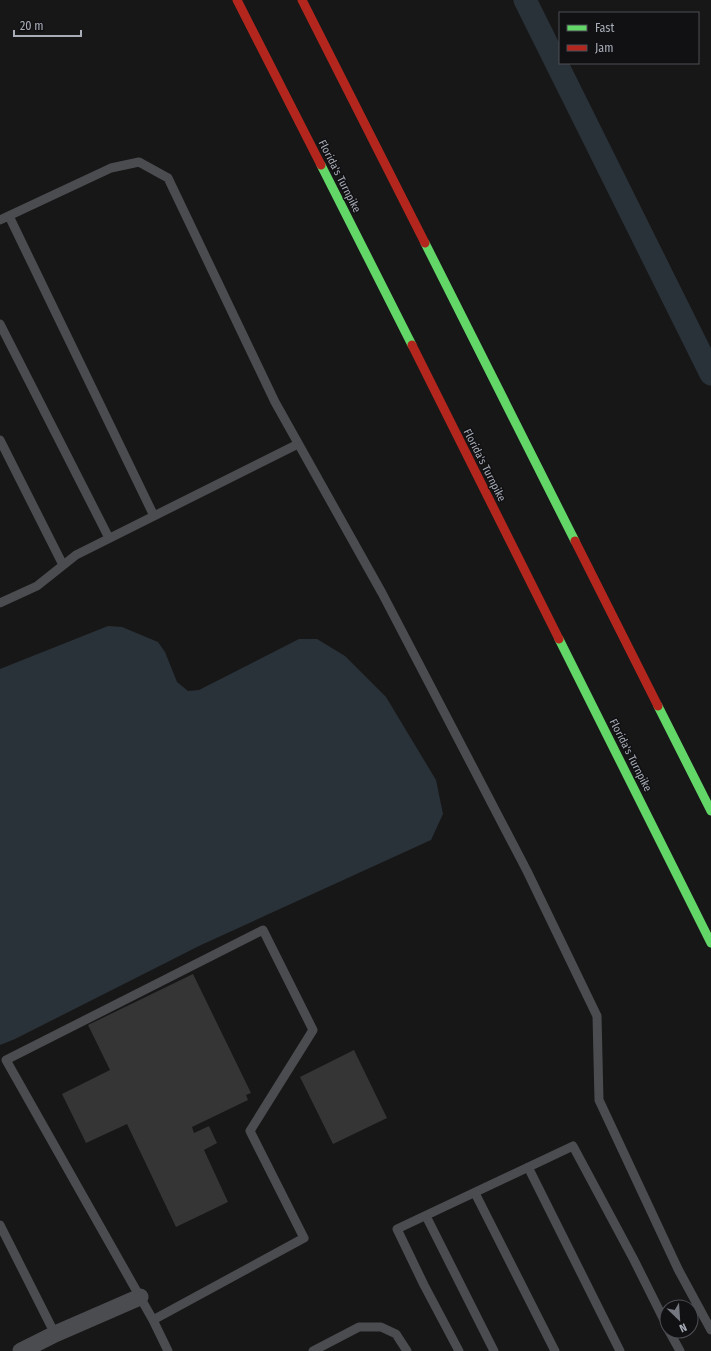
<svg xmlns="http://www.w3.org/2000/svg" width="711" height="1351" font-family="'Fira Sans Condensed',sans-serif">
	<rect width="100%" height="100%" fill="#171717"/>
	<path fill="#2a3239" d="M108,626L122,627L158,642L165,652L177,682L188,691L199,690L299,639H317L345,656L386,697L436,780L443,814L431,840L201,945L15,1039L0,1045V669Z"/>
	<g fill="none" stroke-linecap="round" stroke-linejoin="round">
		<path stroke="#2a3239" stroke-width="23" d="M525,0L711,374"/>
	</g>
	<path fill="#353536" d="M193,974L251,1093L246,1095L248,1100L192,1127L194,1133L209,1126L217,1143L204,1150L228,1202L176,1227L127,1124L86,1143L62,1094L110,1070L88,1025Z
		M354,1050L387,1118L333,1144L300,1077Z"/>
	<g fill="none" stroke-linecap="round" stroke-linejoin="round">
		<path stroke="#4b4c50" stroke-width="9" d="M9,216L154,516
			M0,220L111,168L139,162L168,178L275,402L382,593L527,871L597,1016L599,1100L678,1269L711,1330
			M0,324L109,538
			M0,440L63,565
			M0,603L37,586L76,555L298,444
			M263,930L313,1030L250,1131L304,1238L153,1320L6,1060Z
			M528,1167L620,1351
			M475,1193L555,1351
			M426,1216L494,1351
			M0,1225L55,1334
			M153,1320L168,1351
			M669,1331L680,1351
			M313,1351L359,1327H381L396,1334L407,1351
			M459,1351L424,1285L397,1229L573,1146L633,1258L667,1326"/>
		<path stroke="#4b4c50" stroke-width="17" d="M21,1351L55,1334L140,1297"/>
		<path stroke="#63d668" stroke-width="9" d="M321,165L412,345
			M425,243L575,541
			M559,639L711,943
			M658,706L711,811"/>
		<path stroke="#b3261e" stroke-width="9" d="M237,0L321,165
			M302,0L425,243
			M412,345L559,639
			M575,541L658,706"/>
	</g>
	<g text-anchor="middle" stroke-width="3" stroke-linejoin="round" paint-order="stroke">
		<g font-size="11" fill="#a8adb8" stroke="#111113">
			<text transform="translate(340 176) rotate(63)" y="4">Florida's Turnpike</text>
			<text transform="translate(485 465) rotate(63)" y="4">Florida's Turnpike</text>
			<text transform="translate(631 755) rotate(63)" y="4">Florida's Turnpike</text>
		</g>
	</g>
	<rect x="559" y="12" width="140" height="52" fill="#111113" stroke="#4d4f55"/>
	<rect x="567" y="25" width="20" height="6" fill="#63d668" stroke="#4d4f55"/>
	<text x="595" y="32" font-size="12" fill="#a8adb8">Fast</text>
	<rect x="567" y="45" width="20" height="6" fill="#b3261e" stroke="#4d4f55"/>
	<text x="595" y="52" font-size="12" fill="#a8adb8">Jam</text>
	<g transform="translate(679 1319) rotate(155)"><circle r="19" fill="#111113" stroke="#4d4f55"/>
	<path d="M0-3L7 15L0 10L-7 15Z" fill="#757880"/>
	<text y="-6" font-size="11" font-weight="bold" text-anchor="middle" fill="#a8adb8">N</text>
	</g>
	<path d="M14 30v6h67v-6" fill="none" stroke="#a8adb8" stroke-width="2"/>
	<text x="20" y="30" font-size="12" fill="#a8adb8" stroke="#111113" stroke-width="3" paint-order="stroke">20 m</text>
</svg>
